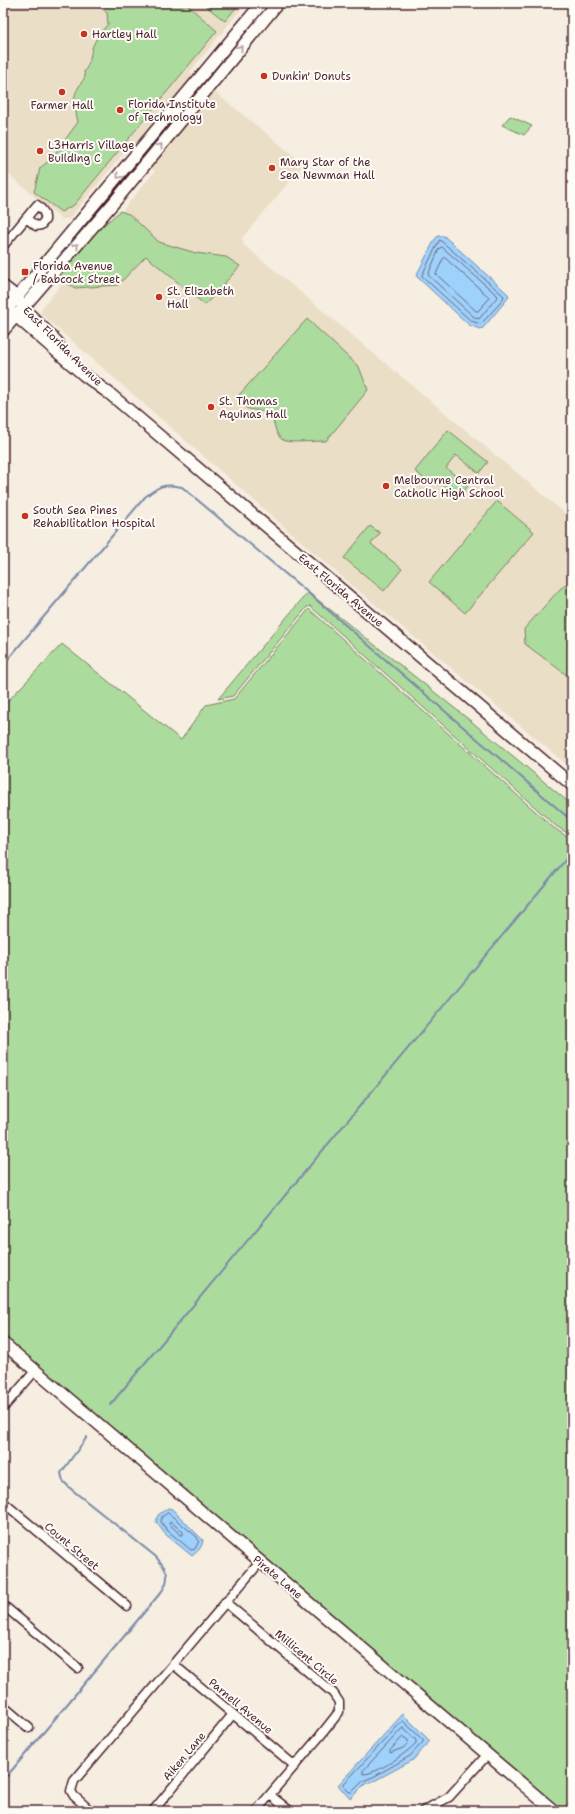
<svg xmlns="http://www.w3.org/2000/svg" width="575" height="1814" font-family="'Shantell Sans',sans-serif">
	<rect width="100%" height="100%" fill="#f5eee1"/>
	<filter id="ink" filterUnits="userSpaceOnUse"><feTurbulence type="fractalNoise" baseFrequency=".025" numOctaves="2"/><feDisplacementMap in="SourceGraphic" scale="8" xChannelSelector="R" yChannelSelector="G"/><feConvolveMatrix kernelMatrix="1 2 1 2 8 2 1 2 1" color-interpolation-filters="sRGB"/></filter>
	<g filter="url(#ink)">
		<path fill="#ebdec7" d="M3,3H246L190,72L304,164L242,238L244,245L572,519V769L328,565L41,314L42,308L155,171L127,149L69,219H62L3,170Z"/>
		<path fill="#acdc9d" stroke="#7b7e64" d="M100,3H185L217,31L74,205L61,212L34,192L40,168L51,159L78,122C73,98 71,98 85,77L84,72C90,63 90,58 92,48C95,40 102,30 108,24L107,13L98,5Z
			M202,3H240L225,21Z
			M510,116L532,126L524,135L502,125Z
			M120,211L129,214L159,242L196,253L226,257L240,266L205,305L146,256L118,285L75,288L57,277L95,233Z
			M307,319L359,367L368,390L326,441C317,441 292,443 285,441C273,436 277,423 269,415C264,410 253,411 246,408L239,395Z
			M448,430L488,462L479,473L456,455L446,468L468,486L459,497L444,485L430,484L415,471Z
			M497,501L534,532L465,613L429,582Z
			M370,526L380,533L371,544L402,569L384,591L344,558Z
			M572,580V679L525,644L524,629L560,589Z
			M308,592L472,722L572,805V836L556,826L310,606L307,607L233,696L218,699Z
			M309,609L554,828L572,840V1811H554L3,1343V706L62,644L181,740L206,705L234,699Z"/>
		<path fill="#9ed1fb" stroke="#7c8aa8" d="M438,236H444L508,294L509,297L483,328L480,329L469,325L416,276L435,239Z
			M168,1508L172,1509L203,1540C202,1548 198,1551 192,1556L165,1534L156,1522L158,1515Z
			M403,1714L430,1741L413,1760L376,1780L365,1784L350,1799L338,1785Z"/>
		<g fill="none" stroke-linecap="round" stroke-linejoin="round">
			<path stroke="#6c667e" stroke-width="1" d="M440,240L504,296L502,301L481,324L471,321L422,276Z
				M442,247L498,296L479,319L474,317L428,275L439,249Z
				M445,258L489,297V299L478,311H476L436,274L443,259Z
				M168,1513L196,1536L199,1541L195,1549L191,1550L168,1531L161,1522L162,1517Z
				M171,1522L183,1532V1535H181L169,1524Z
				M403,1721L423,1740V1742L410,1756L375,1776L363,1781L352,1792H349L344,1786V1784Z
				M403,1728L416,1740V1743C407,1753 377,1774 363,1774V1771Z
				M403,1737L408,1740V1743L403,1748L390,1753V1751Z"/>
			<path stroke="#7c8aa8" stroke-width="2" d="M3,665L145,497C159,486 164,483 182,487L306,591L572,821
				M110,1405L572,852
				M3,1774L7,1776L162,1591C172,1575 166,1568 155,1556L71,1489L63,1481L61,1473L87,1437"/>
			<defs>
				<path id="street" d="M3,246L37,205C42,209 46,213 45,220L41,225L36,226L26,218
					M3,1408L35,1371
					M3,1502L127,1606
					M225,1602L333,1693L339,1702V1712L320,1736L256,1811
					M3,1605L78,1668
					M173,1664L295,1766
					M3,1706L29,1728
					M270,1795L290,1811
					M91,1811L74,1796L71,1791L74,1781L260,1562
					M153,1811L233,1714
					M423,1811L449,1797L488,1754"/>
				<path id="secondary" d="M3,286L17,297L27,312L58,343
					M3,305L84,375L110,394L572,785
					M3,314L262,3
					M3,331L116,200L278,3
					M3,1343L554,1811"/>
			</defs>
			<use href="#street" stroke="#4a1f2b" stroke-width="11"/>
			<use href="#secondary" stroke="#4a1f2b" stroke-width="14"/>
			<use href="#street" stroke="#fdfcf7" stroke-width="8"/>
			<use href="#secondary" stroke="#fdfcf7" stroke-width="11"/>
		</g>
		<defs><path id="oneway-chevron" d="M-2-3.5L2.5 0L-2 3.5" fill="none" stroke-width="1.6" stroke-linecap="round" stroke-linejoin="round"/></defs>
		<g stroke="#ac999b">
			<use href="#oneway-chevron" transform="translate(240 48) rotate(-50)"/>
			<use href="#oneway-chevron" transform="translate(160 146) rotate(-51)"/>
			<use href="#oneway-chevron" transform="translate(119 176) rotate(130)"/>
			<use href="#oneway-chevron" transform="translate(76 246) rotate(-49)"/>
		</g>
	</g>
	<g fill="#c8321e" stroke="#fdfcf7" stroke-width="1.5">
		<circle cx="84" cy="34" r="4"/>
		<circle cx="264" cy="76" r="4"/>
		<circle cx="62" cy="92" r="4"/>
		<circle cx="120" cy="110" r="4"/>
		<circle cx="40" cy="151" r="4"/>
		<circle cx="272" cy="168" r="4"/>
		<rect x="21" y="268" width="8" height="8" rx="2"/>
		<circle cx="159" cy="297" r="4"/>
		<circle cx="211" cy="407" r="4"/>
		<circle cx="386" cy="486" r="4"/>
		<circle cx="25" cy="516" r="4"/>
	</g>
	<g text-anchor="middle" stroke-width="4" stroke-linejoin="round" paint-order="stroke">
		<g font-size="11" fill="#4a1f2b" stroke="#fdfcf7" text-anchor="start">
			<text x="92" y="38">Hartley Hall</text>
			<text x="272" y="80">Dunkin' Donuts</text>
			<text x="128" y="108">Florida Institute<tspan x="128" dy="13">of Technology</tspan></text>
			<text x="62" y="109" text-anchor="middle">Farmer Hall</text>
			<text x="48" y="149">L3Harris Village<tspan x="48" dy="13">Building C</tspan></text>
			<text x="280" y="166">Mary Star of the<tspan x="280" dy="13">Sea Newman Hall</tspan></text>
			<text x="33" y="270">Florida Avenue<tspan x="33" dy="13">/ Babcock Street</tspan></text>
			<text x="167" y="295">St. Elizabeth<tspan x="167" dy="13">Hall</tspan></text>
			<text x="219" y="405">St. Thomas<tspan x="219" dy="13">Aquinas Hall</tspan></text>
			<text x="394" y="484">Melbourne Central<tspan x="394" dy="13">Catholic High School</tspan></text>
			<text x="33" y="514">South Sea Pines<tspan x="33" dy="13">Rehabilitation Hospital</tspan></text>
		</g>
		<g font-size="11" fill="#4a1f2b" stroke="#fdfcf7">
			<text transform="translate(63 346) rotate(45)" y="4">East Florida Avenue</text>
			<text transform="translate(341 590) rotate(40)" y="4">East Florida Avenue</text>
			<text transform="translate(72 1546) rotate(40)" y="4">Count Street</text>
			<text transform="translate(278 1577) rotate(40)" y="4">Pirate Lane</text>
			<text transform="translate(307 1657) rotate(40)" y="4">Millicent Circle</text>
			<text transform="translate(241 1706) rotate(40)" y="4">Parnell Avenue</text>
			<text transform="translate(184 1756) rotate(-50)" y="4">Aiken Lane</text>
		</g>
	</g>
	<rect width="575" height="1814" fill="none" stroke="#fdfcf7" stroke-width="16"/>
	<rect x="8" y="8" width="559" height="1798" fill="none" stroke="#4a1f2b" stroke-width="1.5" filter="url(#ink)"/>
</svg>
